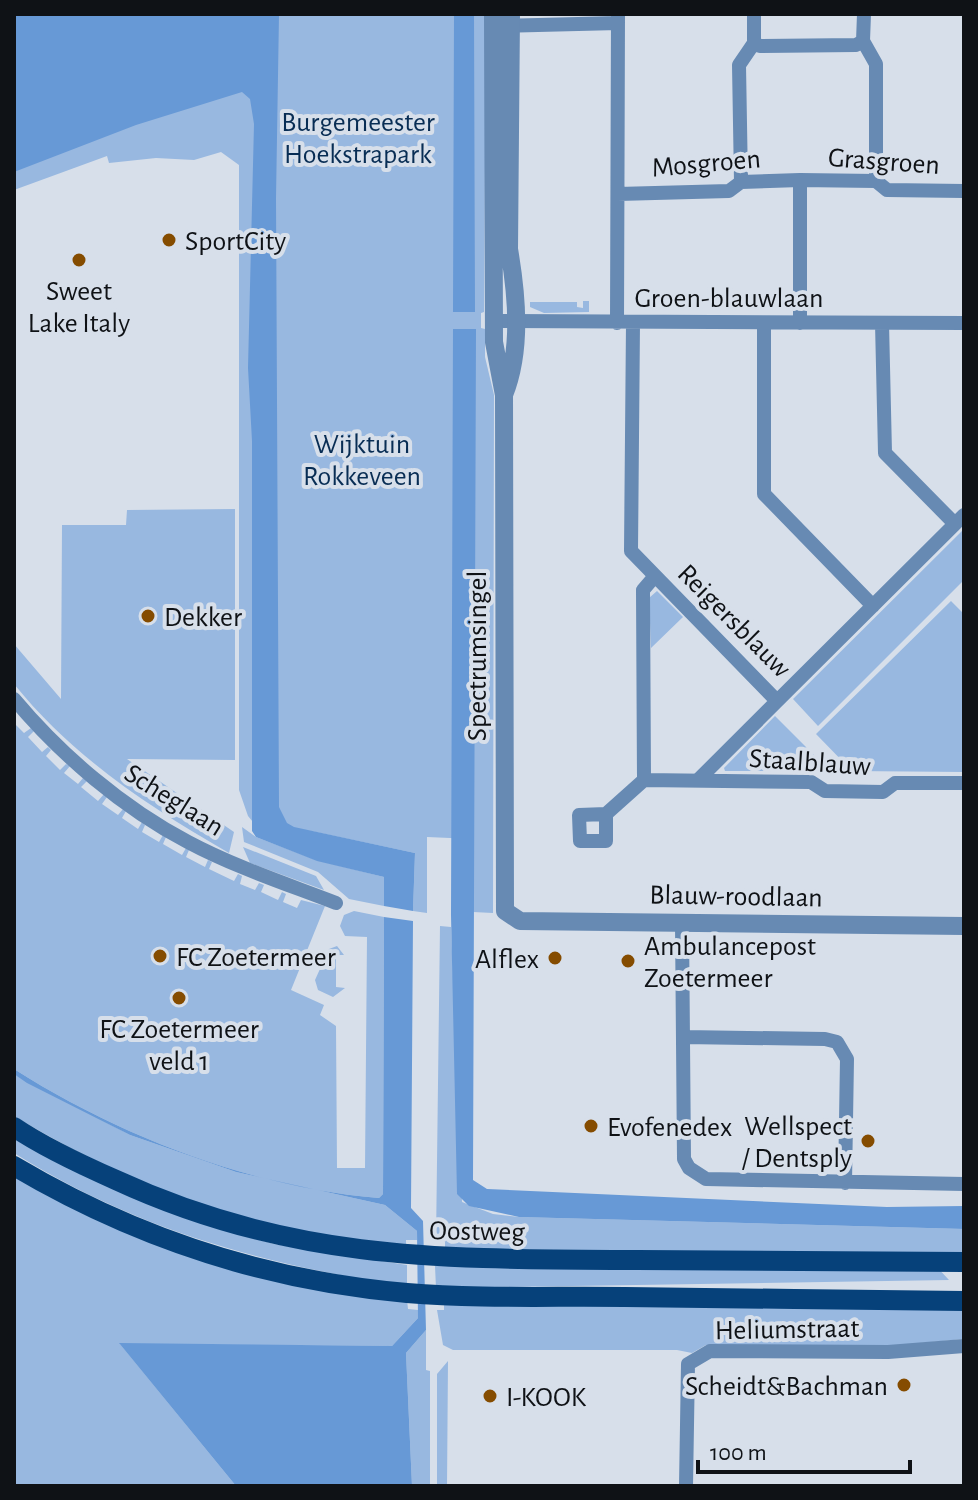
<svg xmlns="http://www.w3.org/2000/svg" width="978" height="1500" font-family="'Alegreya Sans',sans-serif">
	<rect width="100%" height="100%" fill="#d7dfea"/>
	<path fill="#98b8e0" d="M14,14H486L484,312L481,313V328L485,329V357L494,395L493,913L473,912V839L427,837V913L413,911L415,853L311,831L257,827L248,816L239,790V165L221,152L194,160L156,158L109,163L107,156L14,190Z
		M583,301H589V312L544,313L530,307V302H577V307L583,308Z
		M235,509V760L127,759L234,832L229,853C149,807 73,757 14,684V644L61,699L62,525H126L127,510Z
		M964,529V580L818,726L793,699Z
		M657,591L683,617L651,648L649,598Z
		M951,601L964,614V772L852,771L816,734Z
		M775,716L830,771H725L724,768Z
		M14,723L24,733L31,728L34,731L28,737L42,752L48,747L51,750L46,756L60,770L66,764L70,766L64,773L78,784L83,778L87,781L81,787L98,801L104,794L107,797L102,804L118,815L123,809L126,811L122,818L138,829L142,822L145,825L142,832L159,842L163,835L166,837L163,844L182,855L186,848L189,850L186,857L205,867L208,860L212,862L209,869L234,881L238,874L242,876L240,884L255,890L259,883L264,885L261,892L278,900L282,892L286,894L283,902L297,908L301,900L325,906L291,990L324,1005L320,1015L336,1026L337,1168H365L367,937L345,936L340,926L344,915L354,911L384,917L383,1194L379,1198C252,1187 121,1137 14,1069Z
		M242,827L256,837L316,860L384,877V906L349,899L318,872L244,842Z
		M243,847L316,876L324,890L250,863Z
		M440,926L451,927L462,1202L493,1214L519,1217L964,1229V1253L445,1250V1242L436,1241Z
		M337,946L344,955H336V987L345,988L333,997L318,990L315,980L329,949Z
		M14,1074L130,1135L236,1172L385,1205L417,1231V1240H406V1249C266,1234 134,1189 14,1116Z
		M14,1133L237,1234L274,1244L407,1265V1287C261,1263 141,1232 14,1153Z
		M14,1170L83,1209L407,1300L408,1309L418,1310V1318L392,1346L120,1344L236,1486H14Z
		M935,1265L949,1280L436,1288L435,1266Z
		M444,1302L964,1304V1339L900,1345H706L692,1353L677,1350H453L443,1345L437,1310H444Z
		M426,1330V1370L430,1371V1486H412L406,1353Z
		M448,1361L447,1486H437V1374Z"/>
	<path fill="#6799d6" d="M14,14H279L276,198L279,807L287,823L294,827L415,853L413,911L384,906V877L317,861L256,837L252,831V441L248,368L254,124L250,99L242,92L136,125L14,172Z
		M454,14H474L475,312H453Z
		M453,329H476L473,1180L487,1189L887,1207L964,1206V1229L519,1217L469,1206L457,1194L451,915Z
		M384,917L413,921L411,1208L423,1221L426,1330L406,1353L412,1486H236L119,1343L392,1346L418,1318L417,1231L385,1205L236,1172L130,1135L27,1083L14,1074V1069C121,1137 252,1187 379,1198L383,1194Z"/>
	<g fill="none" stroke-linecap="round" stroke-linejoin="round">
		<path stroke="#678ab3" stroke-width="14" d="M864,14L863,41L876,64V181
			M502,26L618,23
			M754,43L760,46L856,45L863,41
			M800,180V323
			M741,182L739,65L754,43V14
			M618,194L729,191L741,182L800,180L876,181L887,190L964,191
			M493,321L964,323
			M617,323L618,14
			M633,323L631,551L777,701
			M764,323V494L873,606
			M882,323L885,453L955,524
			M14,699C61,755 123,808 188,842C235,867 287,884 336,903
			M644,780L811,782L825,791L883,792L895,783H964
			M644,780L643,590L655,576
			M698,780L964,515
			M606,814V841H580L579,815L606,814L644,780
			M682,924L684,1159L689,1168L706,1179L964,1184
			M684,1037L825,1039L837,1042L847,1059L845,1183
			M686,1486L688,1364L710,1351L888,1352L964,1346"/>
		<path stroke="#678ab3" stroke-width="18" d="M493,14L494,342L504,395L505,911L520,921L964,926
			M504,395C522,350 517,296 509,249L511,14"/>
		<path stroke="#06417a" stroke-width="20" d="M14,1127C45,1148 82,1165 116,1180C293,1262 447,1259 637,1260C746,1261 855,1261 964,1262
			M14,1166C134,1237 267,1281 407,1293C479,1299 553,1296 625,1297C738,1298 851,1300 964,1301"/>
	</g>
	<g fill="#854c00" stroke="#d7dfea" stroke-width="3">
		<circle cx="169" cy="240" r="8"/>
		<circle cx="79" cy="260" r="8"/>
		<circle cx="148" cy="616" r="8"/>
		<circle cx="160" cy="956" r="8"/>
		<circle cx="555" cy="958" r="8"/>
		<circle cx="628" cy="961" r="8"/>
		<circle cx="179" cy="998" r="8"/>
		<circle cx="591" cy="1126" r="8"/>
		<circle cx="868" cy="1141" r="8"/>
		<circle cx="904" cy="1385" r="8"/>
		<circle cx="490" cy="1396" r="8"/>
	</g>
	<g text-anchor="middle" stroke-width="8" stroke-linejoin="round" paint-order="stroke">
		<g font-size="28" fill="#082d54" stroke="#d7dfea">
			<text x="358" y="131">Burgemeester<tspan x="358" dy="32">Hoekstrapark</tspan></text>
			<text x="362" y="453">Wijktuin<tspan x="362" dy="32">Rokkeveen</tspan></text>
		</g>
		<g font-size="28" fill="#0f1216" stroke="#d7dfea">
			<text transform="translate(884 160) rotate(4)" y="10">Grasgroen</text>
			<text transform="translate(706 162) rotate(-5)" y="10">Mosgroen</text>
			<text x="729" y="307">Groen-blauwlaan</text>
			<text transform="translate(735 620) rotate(45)" y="10">Reigersblauw</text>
			<text transform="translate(476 656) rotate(-90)" y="10">Spectrumsingel</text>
			<text transform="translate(810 761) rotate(4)" y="10">Staalblauw</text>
			<text transform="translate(175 799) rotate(32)" y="10">Scheglaan</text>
			<text transform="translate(736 895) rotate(1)" y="10">Blauw-roodlaan</text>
			<text transform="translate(477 1230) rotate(1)" y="10">Oostweg</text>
			<text transform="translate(787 1328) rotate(-1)" y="10">Heliumstraat</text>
		</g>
		<g font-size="28" fill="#0f1216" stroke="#d7dfea" text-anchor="start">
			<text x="185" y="250">SportCity</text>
			<text x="79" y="300" text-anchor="middle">Sweet<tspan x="79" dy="32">Lake Italy</tspan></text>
			<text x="164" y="626">Dekker</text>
			<text x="644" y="955">Ambulancepost<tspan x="644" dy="32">Zoetermeer</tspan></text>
			<text x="176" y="966">FC Zoetermeer</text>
			<text x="539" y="968" text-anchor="end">Alflex</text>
			<text x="179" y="1038" text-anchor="middle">FC Zoetermeer<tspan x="179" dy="32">veld 1</tspan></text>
			<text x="852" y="1135" text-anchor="end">Wellspect<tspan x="852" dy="32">/ Dentsply</tspan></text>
			<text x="607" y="1136">Evofenedex</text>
			<text x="888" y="1395" text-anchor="end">Scheidt&amp;Bachman</text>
			<text x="506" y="1406">I-KOOK</text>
		</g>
	</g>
	<rect width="978" height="1500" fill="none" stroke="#0f1216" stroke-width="32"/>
	<path d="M698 1460v12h212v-12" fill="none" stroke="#0f1216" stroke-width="4"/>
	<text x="710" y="1460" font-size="24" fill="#0f1216" stroke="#d7dfea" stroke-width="6" paint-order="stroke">100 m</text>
</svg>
